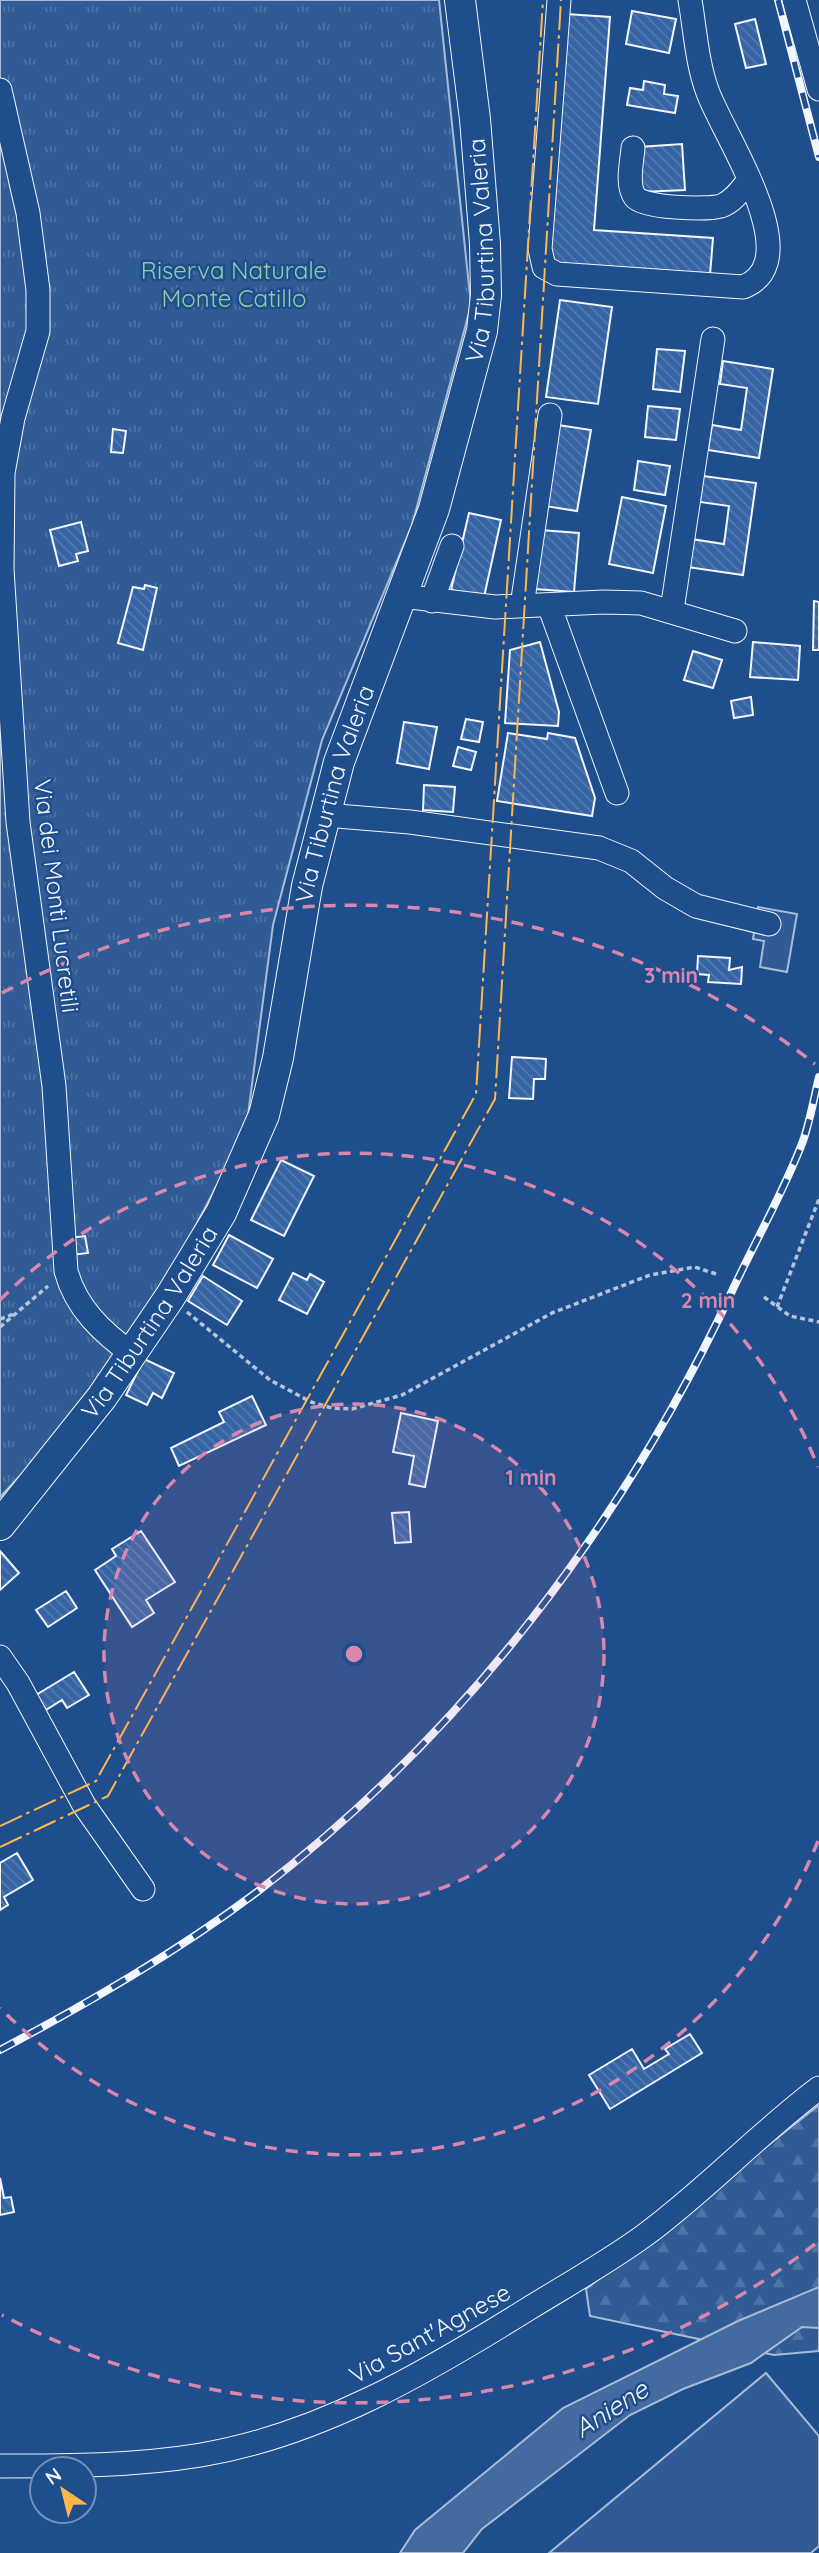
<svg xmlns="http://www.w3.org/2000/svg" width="819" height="2553" font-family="Quicksand,sans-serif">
	<defs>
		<pattern id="forest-firs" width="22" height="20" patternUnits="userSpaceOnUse" patternTransform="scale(1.75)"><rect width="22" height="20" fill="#305b95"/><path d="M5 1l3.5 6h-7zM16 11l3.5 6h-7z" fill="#4e73a5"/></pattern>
		<pattern id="park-tufts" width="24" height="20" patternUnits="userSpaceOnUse" patternTransform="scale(1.75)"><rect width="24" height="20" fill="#305b95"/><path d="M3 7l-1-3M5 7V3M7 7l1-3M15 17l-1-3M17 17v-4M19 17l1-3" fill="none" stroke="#4e73a5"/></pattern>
		<pattern id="building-back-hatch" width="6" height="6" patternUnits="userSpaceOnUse" patternTransform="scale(1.75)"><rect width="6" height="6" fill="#3563a3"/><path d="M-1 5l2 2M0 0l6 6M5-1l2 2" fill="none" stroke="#537ab1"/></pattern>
	</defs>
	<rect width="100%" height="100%" fill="#1f4e8c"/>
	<path fill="#305b95" stroke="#a8bbd7" stroke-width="2" d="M758,907L797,914L787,972L760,967L764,941L753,939Z
		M766,2373L819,2436V2546L811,2553H549Z"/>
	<path fill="url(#forest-firs)" stroke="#a8bbd7" stroke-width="2" d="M819,2105V2351L774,2355L590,2316L586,2289Z"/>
	<path fill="url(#park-tufts)" stroke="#a8bbd7" stroke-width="2" d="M0,0H439L471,305L412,525L322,740L273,925L246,1130L178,1259L56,1438L0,1497Z"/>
	<path fill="#446ba0" stroke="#a8bbd7" stroke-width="2" d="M819,2287V2328L802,2327L751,2363L683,2389L630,2415L482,2529L463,2553H400L415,2530L563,2408L738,2321Z"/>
	<path fill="url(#building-back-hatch)" stroke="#f2f6ff" stroke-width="2" d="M632,11L676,19L669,53L626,44Z
		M566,14L610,17L594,230L713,238L710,275L547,264Z
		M755,19L766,64L746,68L735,24Z
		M644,81L665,85L664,94L678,96L675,113L627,105L630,88L643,90Z
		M682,144L685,190L641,192L639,147Z
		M560,300L612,307L598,404L546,397Z
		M657,349L685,351L680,392L653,389Z
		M723,361L773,369L759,458L708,450L712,425L741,430L747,388L720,384Z
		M648,406L680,409L676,440L645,437Z
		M558,425L591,430L577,511L545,506Z
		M113,429L126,431L123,453L111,452Z
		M638,461L670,466L665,495L634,490Z
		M703,476L756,483L743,575L687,567L691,539L724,544L729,506L700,502Z
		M622,497L666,506L653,573L609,564Z
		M469,513L501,520L484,597L451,590Z
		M81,522L88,551L76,554L78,561L59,566L50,530Z
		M540,530L579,533L574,592L535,589Z
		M145,585L157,588L143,650L118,643L133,587L144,589Z
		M814,601L819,602V650H813Z
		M540,642L559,712L558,726L505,723L510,650Z
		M753,642L800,646L798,680L750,677Z
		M693,651L722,660L713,688L684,680Z
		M751,697L753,715L734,718L731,701Z
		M466,719L483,722L479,742L461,739Z
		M404,722L437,727L429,769L397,763Z
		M508,733L547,739L548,733L575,738L595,798L592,816L497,801Z
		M458,747L476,752L471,770L453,766Z
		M424,785L455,787L453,812L423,810Z
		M698,956L730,958L729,970L742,967L741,984L708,982L709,975L697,974Z
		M512,1057L546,1059L545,1079H534L533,1099L509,1098Z
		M281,1160L314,1176L284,1236L251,1220Z
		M229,1235L273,1259L257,1288L213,1265Z
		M85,1236L88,1253L72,1255L69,1238Z
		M293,1273L307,1280L310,1274L324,1282L307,1314L279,1300Z
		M203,1276L242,1301L227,1325L188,1301Z
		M144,1359L174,1373L162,1398L153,1393L147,1405L126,1395Z
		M252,1396L266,1425L179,1466L171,1448L224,1422L219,1412Z
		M401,1413L438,1421L425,1487L409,1484L414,1456L393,1452Z
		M409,1512L411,1542L395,1543L392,1513Z
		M141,1531L175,1582L146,1600L154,1613L132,1627L95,1570L116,1556L112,1549Z
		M0,1551L19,1573L0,1590Z
		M66,1591L77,1608L48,1627L36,1610Z
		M74,1672L89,1695L67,1708L62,1700L46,1710L36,1695Z
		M17,1853L33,1880L4,1897L8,1905L0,1910V1863Z
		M690,2034L702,2053L610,2109L589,2075L632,2049L644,2069L669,2054L665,2049Z
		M0,2178L4,2198L11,2197L14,2212L0,2215Z"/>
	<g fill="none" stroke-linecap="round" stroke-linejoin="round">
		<defs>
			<path id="minor" d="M559,0L540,249L544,267L557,274L743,287C811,261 721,132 707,90C697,62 695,30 690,0
				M794,0L819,89
				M0,90L28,213L38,290V331L13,418L3,473L2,569L18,822L54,1086L66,1271C76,1308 102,1332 132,1354
				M633,148C632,162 626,185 635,197C643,208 707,210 721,206C733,202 741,190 749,180
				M402,596L495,607L604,602L641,603L735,631
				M432,601L452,546
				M549,605L617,793
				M522,606L550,415
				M672,610L713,339
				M325,815L410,822L599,848L631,861L665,888L696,906L769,924
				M0,1657L18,1683L84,1805L143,1889
				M0,2466C67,2466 134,2466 201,2455C320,2435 427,2372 528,2309C567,2285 608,2262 645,2235C706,2190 758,2134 819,2088"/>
			<g id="major">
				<path id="s1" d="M0,1525L102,1397L170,1297L221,1213L264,1115L278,1058L307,886L339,762L434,509L482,331L486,295L485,244L475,119L460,0"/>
			</g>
		</defs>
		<use href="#minor" stroke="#f2f6ff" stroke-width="25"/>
		<use href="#major" stroke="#f2f6ff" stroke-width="32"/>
		<path stroke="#b3c4dc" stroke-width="3.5" stroke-dasharray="5 3.5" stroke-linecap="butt" d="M764,1297L790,1316L819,1322
			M777,1307L819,1199
			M187,1312L270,1380L311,1402L332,1408L352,1409L402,1395L552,1313L650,1275L695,1267L716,1274
			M0,1319L14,1314
			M0,1327L48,1286"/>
		<use href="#minor" stroke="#1f4e8c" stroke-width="23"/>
		<use href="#major" stroke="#1f4e8c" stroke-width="30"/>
		<defs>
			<path id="rail" d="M778,0L819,157
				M0,2050C88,2003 177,1952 257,1892C463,1735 624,1523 733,1289C756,1240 784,1191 803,1141C810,1121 814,1098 819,1077"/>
		</defs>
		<use href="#rail" stroke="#f2f6ff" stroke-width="8"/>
		<use href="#rail" stroke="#1f4e8c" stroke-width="5" stroke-dasharray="16" stroke-linecap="butt"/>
		<path stroke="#ffb74d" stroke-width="2" stroke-dasharray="24 5 3.5 5" stroke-linecap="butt" d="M0,1826L96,1781L476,1094L543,0
			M0,1847L108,1796L495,1099L561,0"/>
	</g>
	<circle cx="354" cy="1654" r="250" fill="#da87ad" fill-opacity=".12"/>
	<g fill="none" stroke="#da87ad" stroke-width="3.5" stroke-dasharray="12 9">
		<circle cx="354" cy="1654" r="250"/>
		<path d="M818 1841A500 500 0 0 1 0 2008M0 1300A500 500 0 0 1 818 1467"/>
		<path d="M815 2244A749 749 0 0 1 2 2315M2 993A749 749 0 0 1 815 1064"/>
	</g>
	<g text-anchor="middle" stroke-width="5" stroke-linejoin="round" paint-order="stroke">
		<g font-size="24" fill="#f2f6ff" stroke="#1f4e8c">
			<text dy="8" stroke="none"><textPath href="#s1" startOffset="1386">Via Tiburtina Valeria</textPath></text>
			<text dy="8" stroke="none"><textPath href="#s1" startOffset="819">Via Tiburtina Valeria</textPath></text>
			<text transform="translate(56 896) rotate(83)" y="8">Via dei Monti Lucretili</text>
			<text dy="8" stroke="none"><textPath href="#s1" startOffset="252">Via Tiburtina Valeria</textPath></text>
			<text transform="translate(430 2334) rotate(-29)" y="8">Via Sant'Agnese</text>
		</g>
		<g font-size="24" fill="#97c8a6" stroke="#1f4e8c">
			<text x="234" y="279">Riserva Naturale<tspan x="234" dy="28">Monte Catillo</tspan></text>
		</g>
		<g font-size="26" font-style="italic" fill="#f2f6ff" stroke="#1f4e8c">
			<text transform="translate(611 2409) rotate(-33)" y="9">Aniene</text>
		</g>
	</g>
	<circle cx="354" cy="1654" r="10" fill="#da87ad" stroke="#1f4e8c" stroke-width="3.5"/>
	<g font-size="21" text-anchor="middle" font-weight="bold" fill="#da87ad" stroke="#1f4e8c" stroke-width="5" stroke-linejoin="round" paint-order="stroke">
		<text x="671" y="983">3 min</text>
		<text x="708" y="1308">2 min</text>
		<text x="531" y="1485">1 min</text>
	</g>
	<g transform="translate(63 2490) rotate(325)"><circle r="33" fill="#1f4e8c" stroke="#7391ba" stroke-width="2"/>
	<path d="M0-5L12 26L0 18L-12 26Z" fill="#ffb74d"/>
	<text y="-10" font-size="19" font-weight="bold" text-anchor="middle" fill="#f2f6ff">N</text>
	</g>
</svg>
